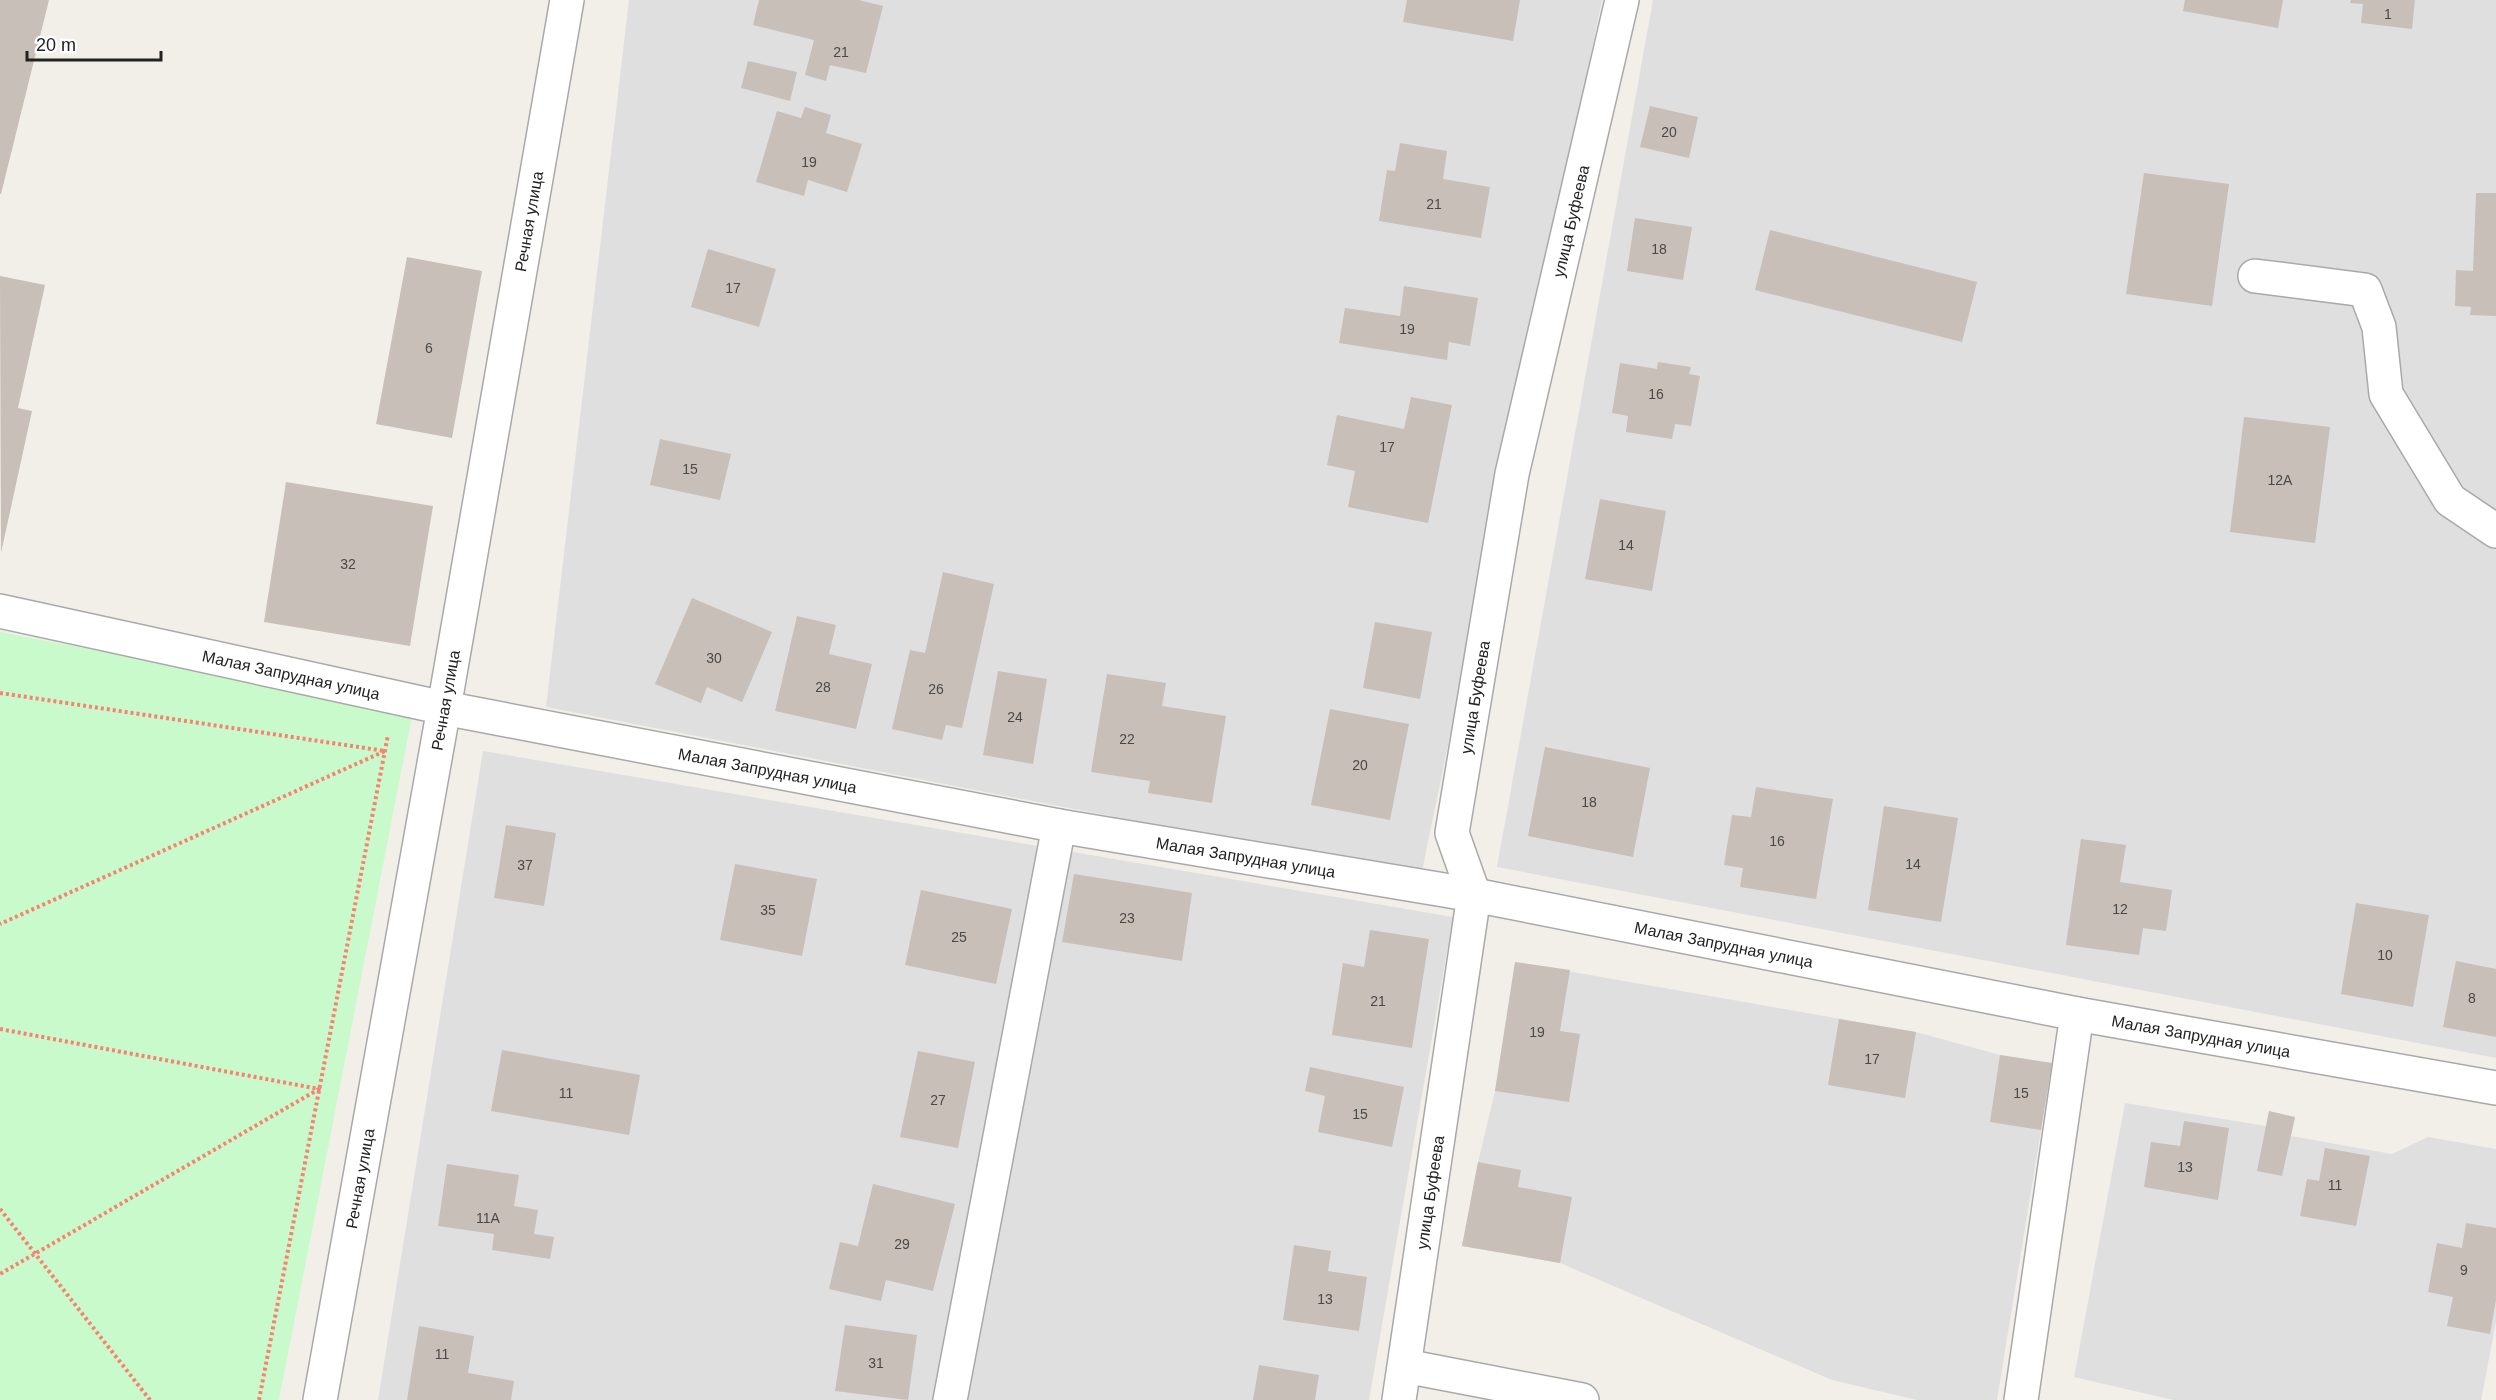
<svg xmlns="http://www.w3.org/2000/svg" width="2496" height="1400" font-family="Helvetica,sans-serif">
	<rect width="100%" height="100%" fill="#f2efe9"/>
	<path fill="#e0dfdf" d="M629,0H1602L1421,876L546,707Z
		M1653,0H2496V1058L1497,867Z
		M483,751L1453,917L1369,1400H378Z
		M1515,962L1916,1032L2000,1055L2052,1063L1997,1400H1917L1832,1380L1560,1263L1462,1246L1478,1162L1495,1091Z
		M2125,1103L2266,1126L2269,1111L2295,1117L2291,1136L2392,1154L2428,1137L2496,1149V1322L2481,1400H2173L2074,1377Z"/>
	<path fill="#c8facc" d="M0,632L413,711L279,1400H0Z"/>
	<path fill="#c7bfb8" d="M0,0H49L1,194H0Z
		M759,0H859L883,6L866,73L830,65L826,81L805,75L814,40L753,25Z
		M1407,0H1520L1513,41L1403,22Z
		M2185,0H2283L2278,28L2183,11Z
		M2351,0H2415L2412,29L2361,23L2363,4L2350,3Z
		M748,61L797,72L790,101L741,88Z
		M1650,106L1698,117L1689,158L1640,147Z
		M805,107L831,115L826,133L862,144L847,192L808,180L804,196L756,182L777,111L801,118Z
		M1400,143L1447,151L1443,179L1490,187L1481,238L1379,221L1387,170L1395,171Z
		M2144,173L2229,184L2212,306L2126,294Z
		M2476,193H2496V316L2470,315L2471,307L2455,306L2456,270L2473,271Z
		M1635,218L1692,227L1683,280L1627,271Z
		M1770,230L1977,282L1962,342L1755,290Z
		M708,249L776,269L759,327L691,307Z
		M407,257L482,271L452,438L376,424Z
		M0,276L45,285L18,408L32,411L1,553Z
		M1404,286L1478,298L1470,346L1449,342L1447,360L1339,343L1345,308L1400,316Z
		M1658,362L1691,367L1689,374L1700,376L1691,426L1675,424L1672,439L1626,432L1628,416L1612,413L1620,363L1657,369Z
		M1411,397L1452,405L1428,523L1348,507L1355,471L1327,465L1337,415L1404,429Z
		M2244,417L2330,427L2315,543L2230,532Z
		M660,439L731,454L720,500L650,485Z
		M286,482L433,506L410,646L264,622Z
		M1600,499L1666,511L1652,591L1585,579Z
		M943,572L994,584L962,728L946,725L942,740L892,729L910,650L925,653Z
		M692,598L772,632L742,702L707,687L701,703L655,684Z
		M797,616L836,625L829,654L872,664L856,729L775,711Z
		M1375,622L1432,632L1420,699L1363,688Z
		M998,671L1047,679L1033,764L983,755Z
		M1107,674L1166,683L1162,706L1226,716L1212,803L1148,793L1150,781L1091,772Z
		M1330,709L1409,724L1390,820L1311,805Z
		M1545,747L1650,768L1633,857L1528,836Z
		M1756,787L1833,799L1816,899L1740,887L1743,868L1724,865L1732,815L1751,817Z
		M1884,806L1958,818L1941,922L1868,910Z
		M506,825L556,833L544,906L494,898Z
		M2081,839L2126,845L2120,882L2172,890L2166,931L2143,928L2139,955L2066,945Z
		M735,864L817,879L802,956L720,940Z
		M1074,874L1192,893L1182,961L1062,942Z
		M921,890L1012,909L996,984L905,965Z
		M2356,903L2429,915L2413,1007L2341,994Z
		M1370,930L1429,939L1412,1048L1332,1035L1343,963L1364,967Z
		M2456,961L2496,969V1037L2443,1027Z
		M1515,962L1570,970L1560,1031L1580,1034L1569,1102L1495,1091Z
		M1839,1019L1916,1032L1905,1098L1828,1085Z
		M502,1050L640,1075L629,1135L491,1111Z
		M918,1051L975,1062L958,1148L900,1137Z
		M2000,1055L2052,1063L2041,1130L1990,1122Z
		M1310,1067L1404,1087L1392,1147L1318,1132L1325,1096L1305,1091Z
		M2269,1111L2295,1117L2282,1176L2257,1171Z
		M2184,1121L2229,1128L2218,1200L2144,1187L2151,1142L2180,1146Z
		M2325,1148L2370,1156L2356,1226L2300,1216L2307,1179L2319,1181Z
		M1478,1162L1521,1170L1518,1187L1572,1197L1560,1263L1462,1246Z
		M447,1164L519,1175L514,1206L538,1210L534,1234L554,1237L550,1259L492,1250L494,1234L438,1226Z
		M873,1184L955,1204L933,1291L886,1280L881,1301L829,1289L840,1242L858,1246Z
		M2466,1223L2496,1228V1300L2490,1334L2447,1326L2453,1297L2428,1292L2437,1243L2462,1248Z
		M1294,1245L1331,1251L1328,1271L1367,1277L1359,1331L1283,1320Z
		M845,1325L917,1335L908,1400L835,1391Z
		M419,1326L474,1336L468,1373L514,1381L511,1400H407Z
		M1259,1365L1319,1375L1315,1400H1253Z"/>
	<g fill="none" stroke-linecap="round" stroke-linejoin="round">
		<defs>
			<g id="minor">
				<path d="M2255,276L2365,290L2379,327L2386,394L2450,500L2496,531"/>
				<path id="s1" d="M0,611L444,708L1059,826L1474,895L2077,1014L2496,1088"/>
				<path d="M1405,1366L1582,1400"/>
				<path id="s2" d="M320,1400L444,708L567,0"/>
				<path d="M950,1400L1059,826"/>
				<path id="s3" d="M1399,1400L1474,895L1452,833L1512,474L1622,0"/>
				<path d="M2021,1400L2077,1014"/>
			</g>
		</defs>
		<use href="#minor" stroke="#a9a9a9" stroke-width="36"/>
		<path stroke="#fa8072" stroke-width="4" stroke-dasharray="3 3" stroke-linecap="butt" d="M0,693L385,751L0,924
			M0,1029L319,1089L0,1274
			M0,1209L150,1400
			M259,1400L388,735"/>
		<use href="#minor" stroke="#fff" stroke-width="33"/>
	</g>
	<g text-anchor="middle" stroke-width="4.5" stroke-linejoin="round" paint-order="stroke">
		<g font-size="14" fill="#4b4948">
			<text x="2388" y="19">1</text>
			<text x="841" y="57">21</text>
			<text x="1669" y="137">20</text>
			<text x="809" y="167">19</text>
			<text x="1434" y="209">21</text>
			<text x="1659" y="254">18</text>
			<text x="733" y="293">17</text>
			<text x="1407" y="334">19</text>
			<text x="429" y="353">6</text>
			<text x="1656" y="399">16</text>
			<text x="1387" y="452">17</text>
			<text x="690" y="474">15</text>
			<text x="2280" y="485">12А</text>
			<text x="1626" y="550">14</text>
			<text x="348" y="569">32</text>
			<text x="714" y="663">30</text>
			<text x="823" y="692">28</text>
			<text x="936" y="694">26</text>
			<text x="1015" y="722">24</text>
			<text x="1127" y="744">22</text>
			<text x="1360" y="770">20</text>
			<text x="1589" y="807">18</text>
			<text x="1777" y="846">16</text>
			<text x="1913" y="869">14</text>
			<text x="525" y="870">37</text>
			<text x="2120" y="914">12</text>
			<text x="768" y="915">35</text>
			<text x="1127" y="923">23</text>
			<text x="959" y="942">25</text>
			<text x="2385" y="960">10</text>
			<text x="2472" y="1003">8</text>
			<text x="1378" y="1006">21</text>
			<text x="1537" y="1037">19</text>
			<text x="1872" y="1064">17</text>
			<text x="566" y="1098">11</text>
			<text x="2021" y="1098">15</text>
			<text x="938" y="1105">27</text>
			<text x="1360" y="1119">15</text>
			<text x="2185" y="1172">13</text>
			<text x="2335" y="1190">11</text>
			<text x="488" y="1223">11А</text>
			<text x="902" y="1249">29</text>
			<text x="2464" y="1275">9</text>
			<text x="1325" y="1304">13</text>
			<text x="442" y="1359">11</text>
			<text x="876" y="1368">31</text>
		</g>
		<g font-size="16" fill="#222" stroke="#fff">
			<text dy="6" stroke="none"><textPath href="#s2" startOffset="1197">Речная улица</textPath></text>
			<text dy="6" stroke="none"><textPath href="#s3" startOffset="1200">улица Буфеева</textPath></text>
			<text dy="6" stroke="none"><textPath href="#s1" startOffset="298">Малая Запрудная улица</textPath></text>
			<text dy="6" stroke="none"><textPath href="#s3" startOffset="714">улица Буфеева</textPath></text>
			<text dy="6" stroke="none"><textPath href="#s2" startOffset="711">Речная улица</textPath></text>
			<text dy="6" stroke="none"><textPath href="#s1" startOffset="784">Малая Запрудная улица</textPath></text>
			<text dy="6" stroke="none"><textPath href="#s1" startOffset="1270">Малая Запрудная улица</textPath></text>
			<text dy="6" stroke="none"><textPath href="#s1" startOffset="1756">Малая Запрудная улица</textPath></text>
			<text dy="6" stroke="none"><textPath href="#s1" startOffset="2242">Малая Запрудная улица</textPath></text>
			<text dy="6" stroke="none"><textPath href="#s2" startOffset="225">Речная улица</textPath></text>
			<text dy="6" stroke="none"><textPath href="#s3" startOffset="210">улица Буфеева</textPath></text>
		</g>
	</g>
	<path d="M27 51v9h134v-9" fill="none" stroke="#222222" stroke-width="3"/>
	<text x="36" y="51" font-size="18" fill="#222222" stroke="#ffffff" stroke-width="4.5" paint-order="stroke">20 m</text>
</svg>
